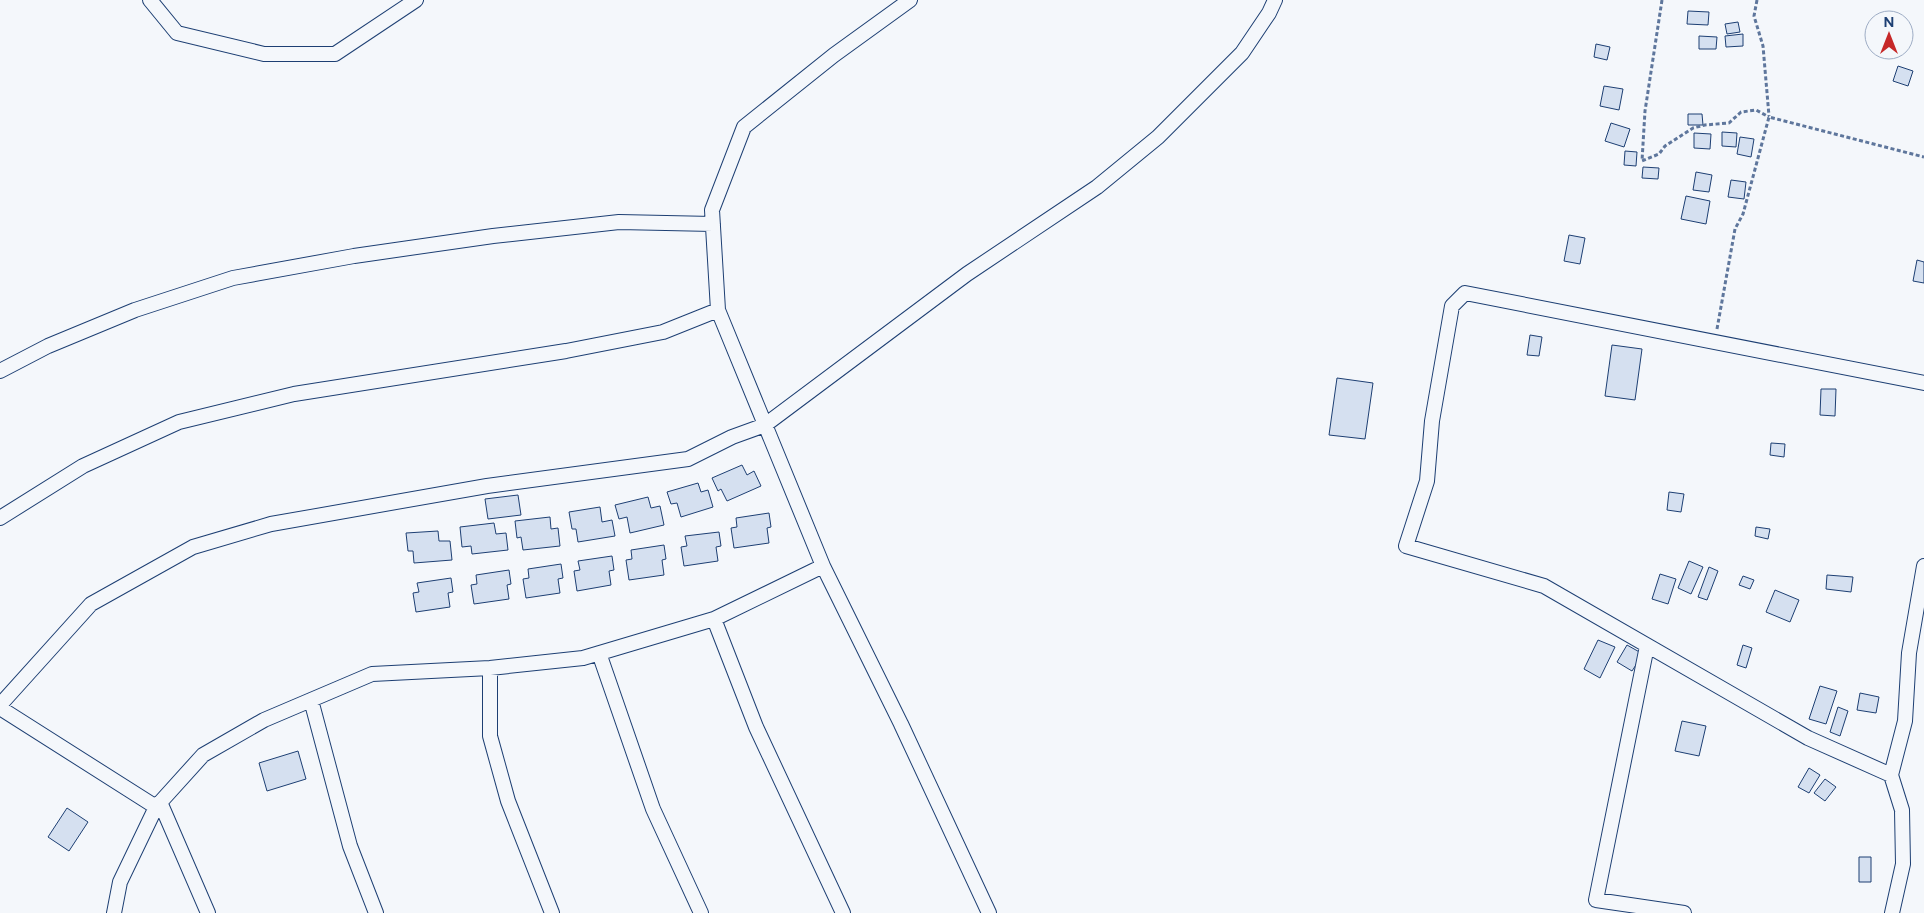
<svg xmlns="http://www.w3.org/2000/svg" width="1924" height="913" font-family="Figtree,sans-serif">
	<rect width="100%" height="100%" fill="#f4f7fb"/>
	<path fill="#d5e0f0" stroke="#1d3f73" d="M1688,11L1709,12L1708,25L1687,24Z
		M1738,22L1740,32L1727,34L1725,24Z
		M1743,34V46L1726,47L1725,36Z
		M1699,36L1717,37L1716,49H1699Z
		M1596,44L1610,47L1607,60L1594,57Z
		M1898,66L1913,71L1908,86L1893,81Z
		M1604,86L1623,89L1619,110L1600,106Z
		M1688,114H1702L1703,125H1688Z
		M1611,123L1630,129L1624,147L1605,141Z
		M1722,132L1737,133L1736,147L1722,146Z
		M1694,133L1711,134L1710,149L1694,148Z
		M1740,137L1754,139L1751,157L1737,154Z
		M1625,151L1637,152L1636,166L1624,165Z
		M1643,167L1659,168L1658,179L1642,178Z
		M1696,172L1712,175L1709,192L1693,190Z
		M1731,180L1746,182L1744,199L1728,197Z
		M1686,196L1710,201L1706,224L1681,219Z
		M1569,235L1585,238L1580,264L1564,261Z
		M1917,260L1924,262V283L1913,281Z
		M1530,335L1542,337L1539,356L1527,355Z
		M1612,345L1642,349L1635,400L1605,396Z
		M1337,378L1373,383L1365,439L1329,435Z
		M1821,389H1836L1835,416L1820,415Z
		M1771,443L1785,444L1784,457L1770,455Z
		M742,465L747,475L754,471L761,486L727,501L721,489L718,491L712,478Z
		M698,483L701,492L708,490L713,507L681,517L677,503L671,504L667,492Z
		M1669,492L1684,494L1681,512L1667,510Z
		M518,495L521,515L488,519L485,499Z
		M648,497L651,508L660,506L664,525L630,533L627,517L619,519L615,505Z
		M600,507L602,522L612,520L615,536L578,542L576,529H572L569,512Z
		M769,513L771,527L767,528L769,543L734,548L731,528L737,527L736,518Z
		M550,517L551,529L558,528L560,546L523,550L521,537L517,538L515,521Z
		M494,523L496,534L506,533L508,550L472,554L471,546L462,547L460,527Z
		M1756,527L1770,529L1768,539L1755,536Z
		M438,531L439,541H450L452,560L414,563L413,551H408L406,533Z
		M719,532L721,546L716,547L718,561L684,566L681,547L687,546L685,536Z
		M664,545L666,559L662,560L664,575L629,580L626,560L632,559L631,550Z
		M612,556L614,570L609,571L611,585L577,591L574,571L580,570L578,561Z
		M1689,561L1703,567L1691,594L1678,588Z
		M561,564L563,578L558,579L560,593L526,598L523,579L529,578L528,569Z
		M1709,567L1718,571L1707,600L1698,597Z
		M509,570L511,584L507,585L509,599L474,604L471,585L477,584L476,575Z
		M1660,574L1676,579L1668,604L1652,599Z
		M1827,575L1853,577L1851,592L1826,589Z
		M1743,576L1754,580L1750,589L1739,585Z
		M451,578L453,592L448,593L450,607L416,612L413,593L419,592L417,583Z
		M1775,590L1799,600L1790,622L1766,612Z
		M1598,640L1615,647L1600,678L1584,669Z
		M1627,645L1643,654L1632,671L1617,662Z
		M1743,645L1752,648L1746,668L1737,665Z
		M1820,686L1837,691L1826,724L1809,719Z
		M1860,693L1879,697L1876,713L1857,710Z
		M1838,707L1848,711L1840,736L1830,732Z
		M1682,721L1706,726L1699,756L1675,751Z
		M298,751L306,779L267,791L259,763Z
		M1809,768L1820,775L1809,793L1798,787Z
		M1825,779L1836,787L1825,801L1814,793Z
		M67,808L88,822L69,851L48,837Z
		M1859,857H1871V882H1859Z"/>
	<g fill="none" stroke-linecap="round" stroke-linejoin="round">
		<defs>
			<path id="street" d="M150,0L177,33L264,54H335L416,0
				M0,371L48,346L135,310L233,278L354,256L493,236L619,222L713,224
				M0,518L83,466L179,422L294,394L566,351L663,332L718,310
				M823,566L718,310L712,210L744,127L834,55L910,0
				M714,619L756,727L843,913
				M1647,646L1596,900L1684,913
				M599,653L653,809L701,913
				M490,668V736L508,801L552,913
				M311,700L350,846L376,913
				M0,705L91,604L193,547L271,524L487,486L688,459L732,437L765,425L967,274L1097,187L1158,137L1242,53L1269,13L1275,0
				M0,708L156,807
				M1891,775L1808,738L1544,586L1406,546L1427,481L1432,421L1452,306L1465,293L1924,383
				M160,802L208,913
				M114,913L120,882L156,807L203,755L264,720L372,674L490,668L583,658L714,619L823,566L901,724L989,913
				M1892,913L1903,864L1902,810L1891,775L1905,721L1909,653L1924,566"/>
		</defs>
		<use href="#street" stroke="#1d3f73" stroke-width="16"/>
		<path stroke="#5e769c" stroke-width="3" stroke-dasharray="4 2.5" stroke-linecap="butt" d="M1662,0L1645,111L1642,161L1659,154L1665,146L1693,128L1705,125L1729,123L1741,112L1756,110L1769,117
			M1757,0L1754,16L1763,46L1769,116
			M1717,329L1735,229L1743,214L1769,117L1924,157"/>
		<use href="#street" stroke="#f4f7fb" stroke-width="14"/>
	</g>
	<g transform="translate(1889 35)"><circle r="24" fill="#f4f7fb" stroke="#9eadc5"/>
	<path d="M0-4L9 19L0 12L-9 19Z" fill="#c62828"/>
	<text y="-8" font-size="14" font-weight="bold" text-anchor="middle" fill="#1d3f73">N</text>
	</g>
</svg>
